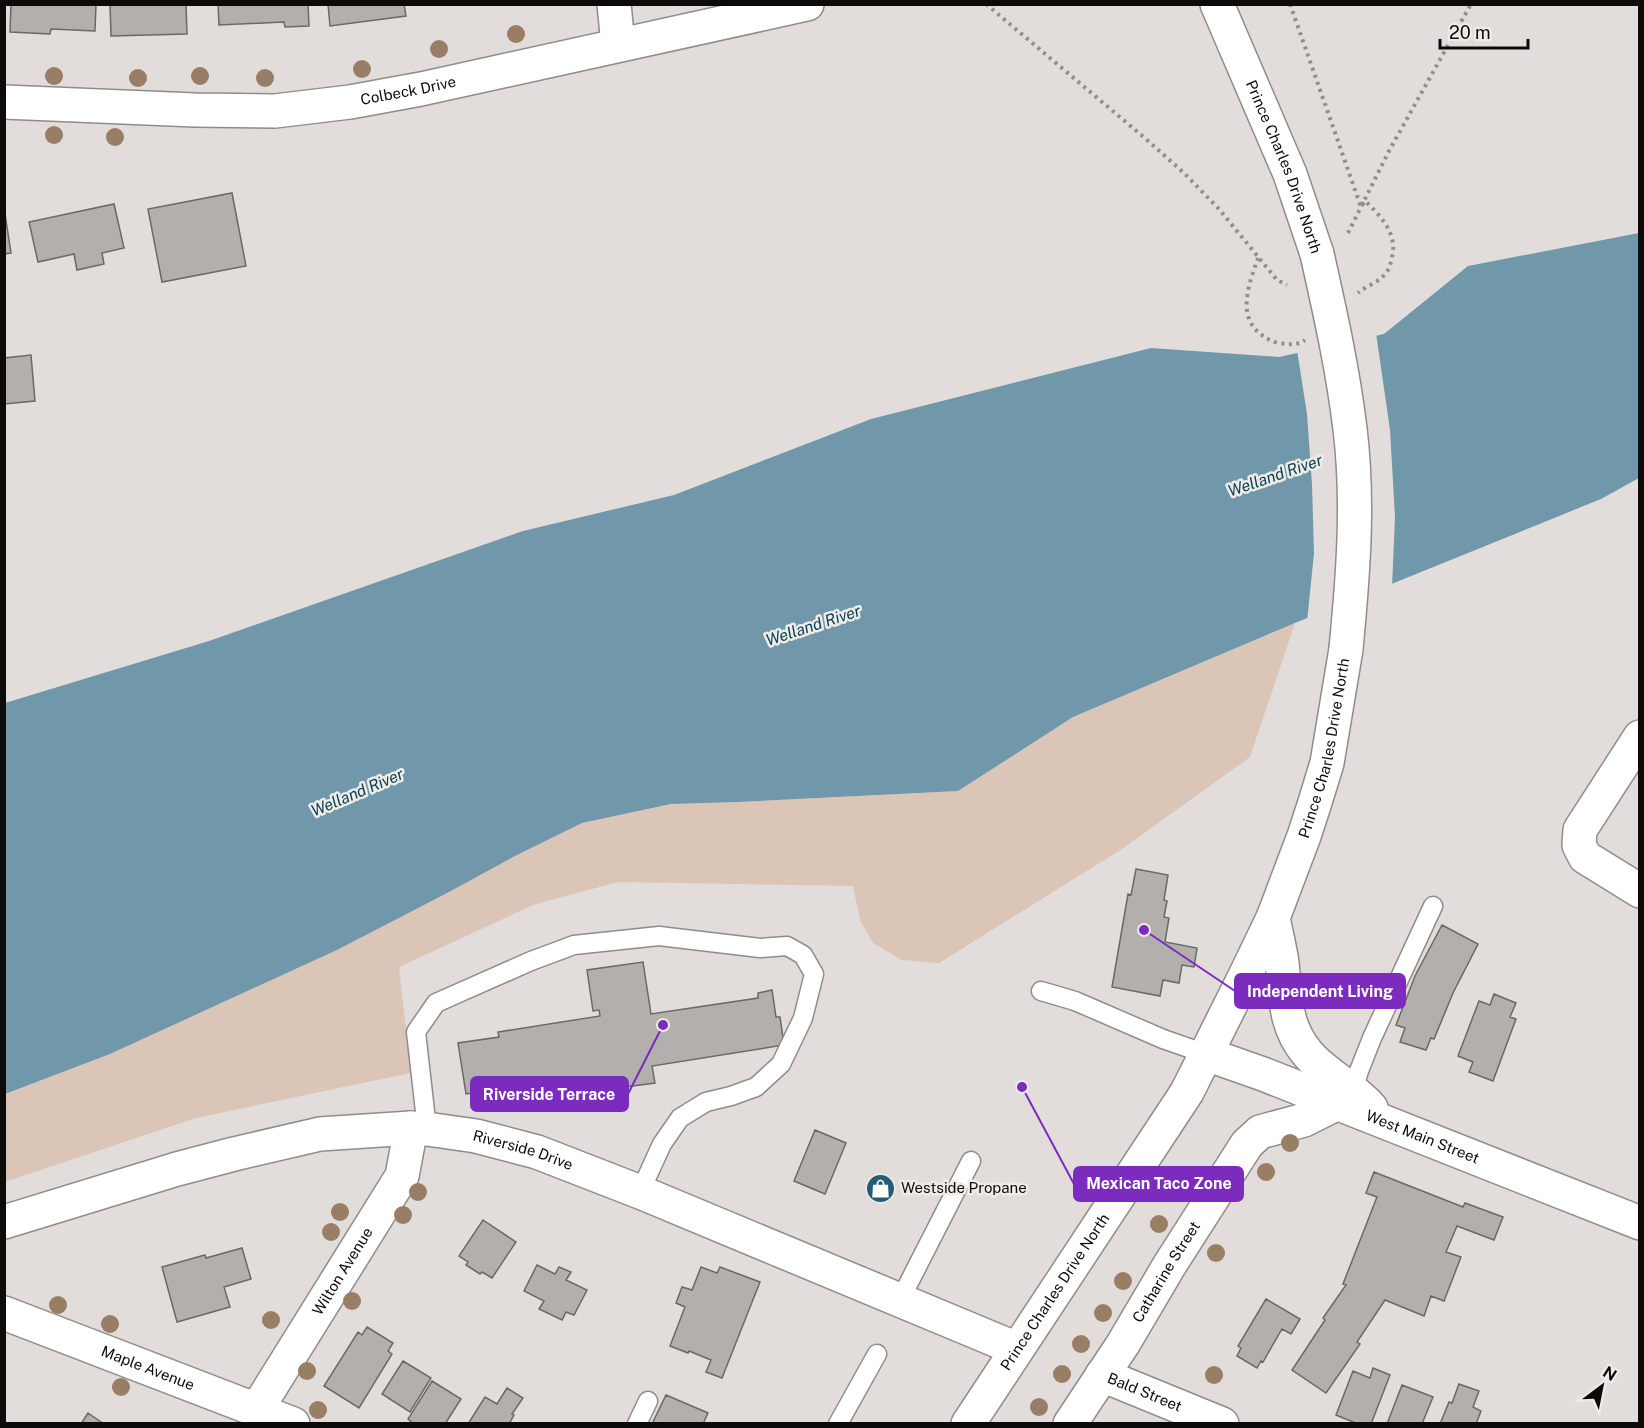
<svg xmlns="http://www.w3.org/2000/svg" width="1644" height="1428" font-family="'Public Sans',sans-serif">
	<rect width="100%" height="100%" fill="#e2ddda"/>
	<path fill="#dbc5b6" d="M1295,623L1250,757L1122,849L939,963L902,960L873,943L860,920L853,886L618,882L533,905L399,967L411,1073L196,1118L5,1182V1094L110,1054L337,950L449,892L515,856L582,823L671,804L738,802L958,791L1073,717Z"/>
	<path fill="#7097aa" d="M1639,233V478L1601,499L1295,623L1073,717L958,791L738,802L671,804L582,823L515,856L449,892L337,950L110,1054L5,1094V703L209,641L523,531L674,495L871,419L1151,348L1279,357L1384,334L1468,266Z"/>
	<path fill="#e2ddda" d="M1376,333L1390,430L1395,517L1392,587L1307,622L1314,553L1312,484L1307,414L1297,350Z"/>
	<path fill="#b3afac" stroke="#6c6865" stroke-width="1.5" d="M11,4H96L95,31L51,29L50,34L10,32Z
		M110,4H186L187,34L111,36Z
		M218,4H308L309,26L285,27L284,22L219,25Z
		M328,4H404L406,16L330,26Z
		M232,193L246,266L162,282L148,209Z
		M114,204L124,248L102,253L104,264L77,270L74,254L38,262L29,222Z
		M4,207L11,253L4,254Z
		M31,355L35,401L4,404V358Z
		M1136,869L1168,875L1164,900L1167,901L1164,917L1169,918L1165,942L1197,948L1194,967L1182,965L1179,983L1163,980L1160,996L1112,987L1128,894L1131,895Z
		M1442,925L1478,944L1453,993L1434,1039L1431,1038L1426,1050L1400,1042L1405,1028L1396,1025L1415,976Z
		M643,962L651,1014L758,998V993L772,990L776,1017H780L784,1045L652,1066L655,1083L610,1089L609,1079L508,1094L509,1096L494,1098L492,1090L466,1094L458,1043L499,1037L498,1032L600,1016L599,1010L593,1011L587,970Z
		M1494,994L1516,1003L1510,1017L1516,1019L1493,1081L1469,1072L1473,1062L1458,1056L1479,1001L1490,1005Z
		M815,1130L846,1143L825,1194L794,1181Z
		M1374,1172L1463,1207L1465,1203L1503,1217L1494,1240L1457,1226L1446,1252L1461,1257L1444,1301L1431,1296L1424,1316L1385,1300L1357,1342L1360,1344L1326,1393L1292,1370L1325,1320L1323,1318L1346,1285L1343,1284L1377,1197L1366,1193Z
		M483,1220L516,1242L492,1278L482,1272L480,1274L466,1265L468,1262L459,1256Z
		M242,1248L251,1279L224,1287L230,1307L177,1322L162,1267L205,1255L206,1258Z
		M537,1265L555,1274L559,1267L571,1272L566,1280L587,1290L574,1315L566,1312L562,1320L539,1309L544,1301L524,1291Z
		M701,1267L717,1273L720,1267L760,1282L722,1378L706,1372L711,1360L689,1351L688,1353L670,1346L685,1307L676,1303L682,1287L692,1290Z
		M1266,1299L1300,1319L1291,1334L1282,1329L1263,1362L1261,1361L1257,1368L1237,1356L1241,1348L1238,1346Z
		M367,1327L393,1343L388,1351L392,1354L359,1408L324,1386L358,1332L362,1335Z
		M403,1361L431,1378L410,1412L382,1394Z
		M1373,1368L1390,1375L1371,1424H1358L1336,1415L1353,1371L1370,1378Z
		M432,1381L461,1399L445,1424H414L408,1419Z
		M1459,1384L1479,1391L1473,1407L1481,1411L1476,1424H1440L1449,1402L1452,1403Z
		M1402,1385L1433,1397L1422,1424H1387Z
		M507,1388L523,1398L512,1414L514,1415L509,1424H468L485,1397L497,1404Z
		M666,1395L708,1413L703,1424H652Z
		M88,1413L104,1424H81Z"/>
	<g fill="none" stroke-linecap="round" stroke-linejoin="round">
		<defs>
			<path id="lane" d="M1041,991L1075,1001L1163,1039L1206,1054
				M1351,1098L1359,1071L1372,1038L1433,906
				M427,1129L416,1032L436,1003L531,961L574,945L659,936L760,948L787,946L803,955L814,974L803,1018L781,1064L756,1087L731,1096L706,1102L680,1118L662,1144L640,1192
				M900,1300L971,1161
				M637,1424L648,1401
				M838,1424L877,1354"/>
			<g id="street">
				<path d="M614,4L618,45"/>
				<path d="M1640,737L1580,830L1579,845L1585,857L1640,891"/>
				<path id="s1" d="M4,1313L293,1424"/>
				<path id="s2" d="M1102,1375L1222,1424"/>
				<path id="s3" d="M257,1409L402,1176L411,1128"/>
				<path id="s4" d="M1070,1424L1123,1344L1169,1266L1247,1144L1260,1132L1304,1120L1336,1104"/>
			</g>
			<g id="secondary">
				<path id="s5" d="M1217,4L1290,174L1317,254"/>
				<path id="s6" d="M4,102L195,110L275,111L350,102L421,89L807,4"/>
				<path d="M1273,918C1276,933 1280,948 1282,963C1286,997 1284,1026 1308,1054C1326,1075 1353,1087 1371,1108"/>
				<path id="s7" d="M1206,1054L1263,1074L1640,1223"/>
				<path id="s8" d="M4,1222L177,1169L234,1154L320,1134L411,1128L427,1129L476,1136L537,1152L640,1192L1017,1349"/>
				<path id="s9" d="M968,1424L1187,1092L1245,976L1273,918L1304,836L1316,799L1327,763L1346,649"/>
			</g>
		</defs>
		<use href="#lane" stroke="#908c89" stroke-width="21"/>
		<use href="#street" stroke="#908c89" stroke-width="36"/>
		<use href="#secondary" stroke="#908c89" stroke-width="36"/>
		<path stroke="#928e8c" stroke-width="4" stroke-dasharray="3 4.5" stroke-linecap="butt" d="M986,4L1146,139L1184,173L1219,209L1277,280L1287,285
			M1290,4L1361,207L1365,201C1380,215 1398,234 1392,257C1391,263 1389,270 1385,274C1378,283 1366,286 1358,293
			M1348,233L1389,151L1471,4
			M1258,258C1250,281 1237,313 1258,332C1264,337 1270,341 1278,343C1288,344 1297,346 1305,340"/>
		<use href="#lane" stroke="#fff" stroke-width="18"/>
		<use href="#street" stroke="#fff" stroke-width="33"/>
		<use href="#secondary" stroke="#fff" stroke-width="33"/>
		<defs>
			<path id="secondary-bridge" d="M1317,254C1330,312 1343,370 1350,429C1359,502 1353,576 1346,649"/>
		</defs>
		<use href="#secondary-bridge" stroke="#908c89" stroke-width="36" stroke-linecap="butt"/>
		<use href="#secondary-bridge" stroke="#fff" stroke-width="33"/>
	</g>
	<g fill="#997e66">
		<circle cx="516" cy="34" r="9"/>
		<circle cx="439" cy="49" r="9"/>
		<circle cx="362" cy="69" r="9"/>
		<circle cx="54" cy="76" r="9"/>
		<circle cx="200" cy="76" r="9"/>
		<circle cx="138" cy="78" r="9"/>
		<circle cx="265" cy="78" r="9"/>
		<circle cx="54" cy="135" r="9"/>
		<circle cx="115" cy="137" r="9"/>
		<circle cx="1290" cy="1143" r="9"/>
		<circle cx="1266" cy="1172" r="9"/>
		<circle cx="418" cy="1192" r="9"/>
		<circle cx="340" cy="1212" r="9"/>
		<circle cx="403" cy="1215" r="9"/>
		<circle cx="1159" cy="1224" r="9"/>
		<circle cx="331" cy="1232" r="9"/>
		<circle cx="1216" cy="1253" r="9"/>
		<circle cx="1123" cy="1281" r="9"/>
		<circle cx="352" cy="1301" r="9"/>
		<circle cx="58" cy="1305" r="9"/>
		<circle cx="1103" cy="1313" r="9"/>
		<circle cx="271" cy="1320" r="9"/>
		<circle cx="110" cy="1324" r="9"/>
		<circle cx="1081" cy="1344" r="9"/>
		<circle cx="307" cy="1371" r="9"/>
		<circle cx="1062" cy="1374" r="9"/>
		<circle cx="1214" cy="1375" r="9"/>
		<circle cx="121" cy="1387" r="9"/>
		<circle cx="1039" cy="1407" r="9"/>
		<circle cx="318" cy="1410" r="9"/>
	</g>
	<defs>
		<symbol id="shop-disc" viewBox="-11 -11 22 22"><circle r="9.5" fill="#235e76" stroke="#efebe7"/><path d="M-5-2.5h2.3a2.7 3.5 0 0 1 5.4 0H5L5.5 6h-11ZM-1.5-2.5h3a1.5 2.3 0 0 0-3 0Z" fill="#fff"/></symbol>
	</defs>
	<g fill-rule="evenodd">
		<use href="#shop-disc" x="864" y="1172" width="33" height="33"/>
	</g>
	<g text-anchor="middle" stroke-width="5" stroke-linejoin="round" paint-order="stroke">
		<g font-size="15" fill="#0d0b0a" stroke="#efebe7">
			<text dy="5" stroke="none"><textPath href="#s6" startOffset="406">Colbeck Drive</textPath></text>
			<text dy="5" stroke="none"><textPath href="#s5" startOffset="176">Prince Charles Drive North</textPath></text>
			<text dy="5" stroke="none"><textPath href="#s9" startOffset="770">Prince Charles Drive North</textPath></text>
			<text dy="5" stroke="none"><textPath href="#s7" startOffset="232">West Main Street</textPath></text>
			<text dy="5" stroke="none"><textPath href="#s8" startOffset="534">Riverside Drive</textPath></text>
			<text dy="5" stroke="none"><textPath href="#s3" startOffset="162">Wilton Avenue</textPath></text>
			<text dy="5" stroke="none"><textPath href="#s4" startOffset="180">Catharine Street</textPath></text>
			<text dy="5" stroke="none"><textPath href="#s9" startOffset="158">Prince Charles Drive North</textPath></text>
			<text dy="5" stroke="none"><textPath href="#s1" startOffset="154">Maple Avenue</textPath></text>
			<text dy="5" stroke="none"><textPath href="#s2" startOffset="46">Bald Street</textPath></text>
		</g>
		<g font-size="15" fill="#0d0b0a" stroke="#efebe7" text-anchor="start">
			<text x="901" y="1193">Westside Propane</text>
		</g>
		<g font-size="16" font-style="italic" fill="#074156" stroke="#efebe7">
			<text transform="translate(1275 475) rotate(-19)" y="6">Welland River</text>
			<text transform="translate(813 625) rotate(-18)" y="6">Welland River</text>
			<text transform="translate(357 792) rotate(-23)" y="6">Welland River</text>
		</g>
	</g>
	<path fill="none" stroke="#7b2cbf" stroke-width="2" d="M1144 930L1235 991M663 1025L628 1094M1022 1087L1074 1184"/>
	<g fill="#7b2cbf" stroke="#efebe7" stroke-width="2">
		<circle cx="1144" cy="930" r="6"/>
		<circle cx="663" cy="1025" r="6"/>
		<circle cx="1022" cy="1087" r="6"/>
	</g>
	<g fill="#7b2cbf" stroke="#7b2cbf" stroke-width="2">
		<rect x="1235" y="974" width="170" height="34" rx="6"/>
		<rect x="471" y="1077" width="157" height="34" rx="6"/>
		<rect x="1074" y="1167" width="169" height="34" rx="6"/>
	</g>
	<g font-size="16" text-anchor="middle" font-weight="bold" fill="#fff">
		<text x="1320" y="997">Independent Living</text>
		<text x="549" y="1100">Riverside Terrace</text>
		<text x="1159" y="1189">Mexican Taco Zone</text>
	</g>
	<rect width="1644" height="1428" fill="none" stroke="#0d0b0a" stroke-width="12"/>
	<g transform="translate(1602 1386) rotate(32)" stroke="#efebe7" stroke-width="4.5" paint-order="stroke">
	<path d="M0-4.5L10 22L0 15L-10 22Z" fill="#0d0b0a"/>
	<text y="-9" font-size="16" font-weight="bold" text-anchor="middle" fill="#0d0b0a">N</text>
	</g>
	<path d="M1440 39v9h88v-9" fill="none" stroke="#0d0b0a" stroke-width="3"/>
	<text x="1449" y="39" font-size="18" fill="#0d0b0a" stroke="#efebe7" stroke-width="4.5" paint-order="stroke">20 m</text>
</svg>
